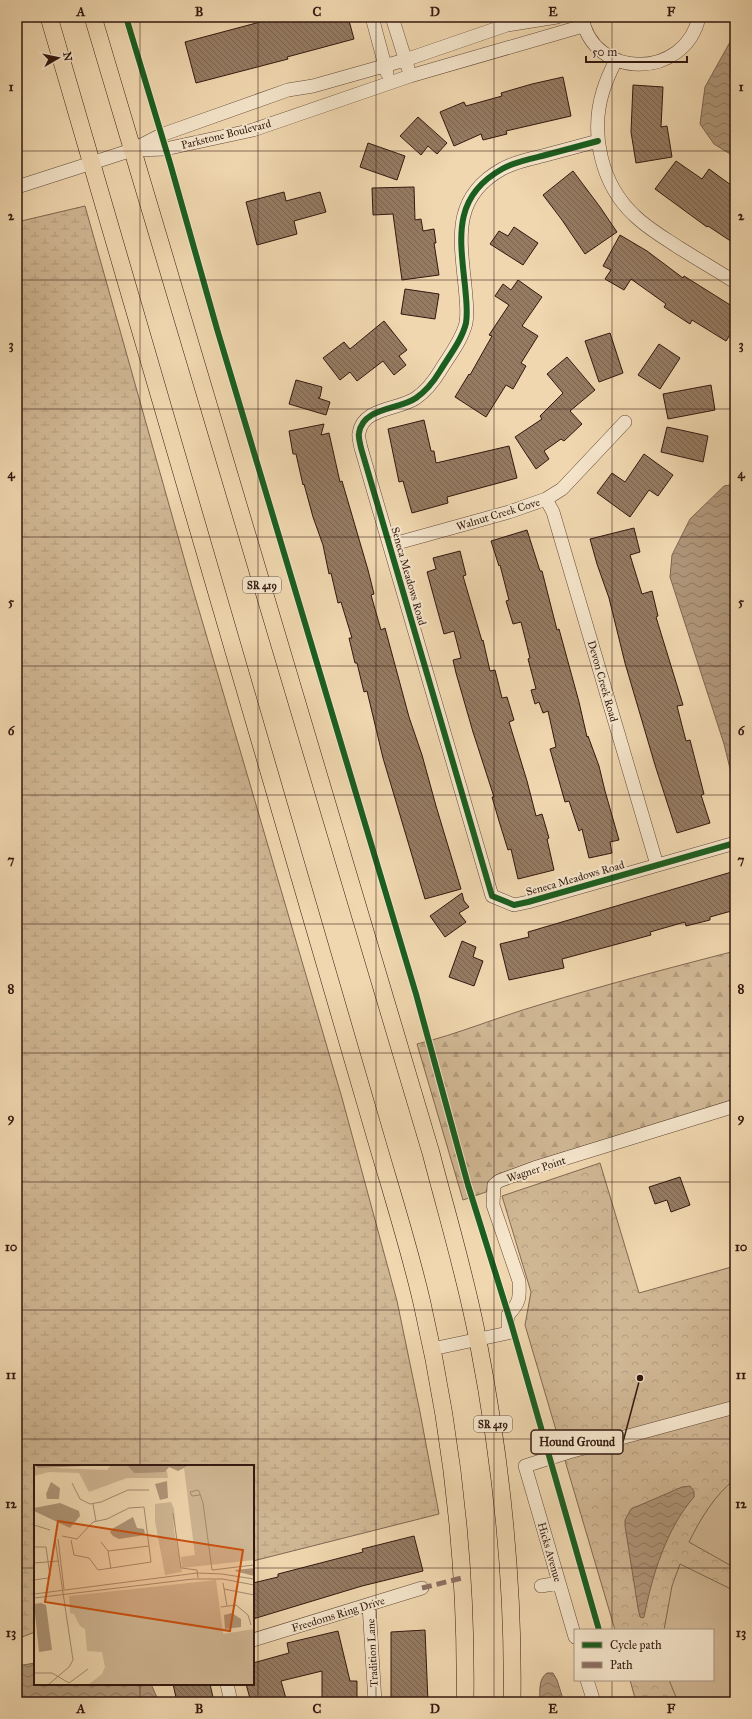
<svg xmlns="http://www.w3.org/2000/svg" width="752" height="1719" font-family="'IM FELL Great Primer',serif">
	<defs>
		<pattern id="forest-firs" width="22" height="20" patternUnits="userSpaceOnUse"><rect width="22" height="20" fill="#d0b794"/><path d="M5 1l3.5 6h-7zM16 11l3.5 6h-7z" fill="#b39d7e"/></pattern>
		<pattern id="wetland-marsh" width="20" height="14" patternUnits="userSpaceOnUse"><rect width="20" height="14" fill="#d0b794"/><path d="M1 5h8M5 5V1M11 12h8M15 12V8" fill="none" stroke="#b39d7e"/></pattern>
		<pattern id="park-crowns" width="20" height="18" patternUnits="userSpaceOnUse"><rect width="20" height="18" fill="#d0b794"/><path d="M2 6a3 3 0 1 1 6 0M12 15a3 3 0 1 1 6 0" fill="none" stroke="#b39d7e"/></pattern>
		<pattern id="water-waves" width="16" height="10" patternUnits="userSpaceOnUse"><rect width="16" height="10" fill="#af9679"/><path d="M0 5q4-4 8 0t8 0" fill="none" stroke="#8f7962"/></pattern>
		<pattern id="building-back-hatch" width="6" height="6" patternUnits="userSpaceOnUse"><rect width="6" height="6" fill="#957b62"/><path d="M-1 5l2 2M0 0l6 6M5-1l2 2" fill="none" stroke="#7a644f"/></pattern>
	</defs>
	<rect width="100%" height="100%" fill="#f0d7af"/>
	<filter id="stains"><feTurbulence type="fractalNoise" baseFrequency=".005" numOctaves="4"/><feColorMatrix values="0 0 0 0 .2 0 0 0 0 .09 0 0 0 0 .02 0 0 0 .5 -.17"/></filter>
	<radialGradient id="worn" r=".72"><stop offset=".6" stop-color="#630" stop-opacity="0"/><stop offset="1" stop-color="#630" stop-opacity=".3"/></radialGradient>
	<path fill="url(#forest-firs)" stroke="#816852" d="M735,951V1099L532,1162L496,1175L489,1181L486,1192L463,1200L417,1044C458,1034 498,1017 539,1005C604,985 669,968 735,951Z"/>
	<path fill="url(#wetland-marsh)" stroke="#816852" d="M85,206L191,583L342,1098L397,1301L420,1412L439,1514L253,1561V1466H35V1632L17,1639V222Z"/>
	<path fill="url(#park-crowns)" stroke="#816852" d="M600,1163L639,1293L735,1266V1702H636L630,1680H713V1630H615L525,1325L531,1292L502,1196Z"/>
	<path fill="#d0b794" stroke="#816852" d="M735,1479V1568L689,1542C701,1518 714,1496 735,1479Z
		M680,1564L735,1591V1702H678L669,1680H713V1630H664L672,1586Z"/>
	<path fill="url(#water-waves)" stroke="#7d644f" d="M733,17H735V157L714,144L700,124L705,87L730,42Z
		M735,484V789L724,744L670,577L672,555L690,519L724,486Z
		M690,1486L694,1491V1497C666,1529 652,1576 644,1617L643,1618L640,1617L638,1608L625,1526V1520L631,1509L682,1487Z
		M35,1663V1684H151L159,1702H23L17,1677V1666Z
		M547,1673H553L557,1680L564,1702H540C540,1692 538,1679 547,1673Z"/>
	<path fill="url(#building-back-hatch)" stroke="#32180f" d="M279,17H348L354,39L287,57L288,59L196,83L185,42Z
		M563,77L571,116L506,131L507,134L483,140L481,134L454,146L440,112L464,102L466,106L502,96L501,93L532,84Z
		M633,85L663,87L661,127L667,126L672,157L636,163L631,132Z
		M418,117L447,143L437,154L428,146L421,155L400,136Z
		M368,143L405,156L397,180L360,167Z
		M676,161L702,179L709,169L735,188V244L708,226L707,227L655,189Z
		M573,171L600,207L617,232L585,254L562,220L543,195Z
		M414,187L415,220L421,219L423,231L434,229L436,243H434L439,275L402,280L393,214L373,215L372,188Z
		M284,192L286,201L320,192L326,212L294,221L297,234L257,245L246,202Z
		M514,227L538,243L523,265L490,244L499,231L508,236Z
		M620,235L647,251L683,278L684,276L735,308V327L726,341L692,320L690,324L664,307L666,304L631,279L624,290L605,279L611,270L603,266Z
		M518,280L542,297L522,326L538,336L521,363L526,366L513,389L506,385L486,417L455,397L469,374L470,375L492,336L489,335L509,305L495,296L503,284L511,290Z
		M405,289L439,294L435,319L401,314Z
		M384,321L407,350L399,356L406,365L394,375L383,361L357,381L350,372L340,380L323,358L344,342L350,349Z
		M610,333L623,373L599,382L585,341Z
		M659,344L680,358L660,389L638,375Z
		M567,357L595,390L570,411L582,424L564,441L561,439L544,451L549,459L536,469L515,437L542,419L540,416L563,393L547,374Z
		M296,380L322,387L320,397L318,398L330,402L326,415L289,404Z
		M711,385L715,410L668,419L663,394Z
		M424,420L431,451H434L436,463L509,446L517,478L447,497L448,503L412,513L403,481L399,482L388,429Z
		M324,424L321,435L329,433L340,482L342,481L368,570L374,594L371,595L381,630L385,628L409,717L422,755L436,806L461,889L425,899L383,758L367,691L364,692L357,663H355L349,638H352L341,602L338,603L331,573L329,574L323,545L313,517L304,484L303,485L296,454H293L289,431Z
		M667,427L708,436L703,462L661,452Z
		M644,454L673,475L658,496L649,490L630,517L597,493L612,473L625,482Z
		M634,528L640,552L630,555L642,594L652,591L658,616L656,617L683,705L677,706L686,741L690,740L704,794L701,795L710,823L677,833L655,765L625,663L609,598L597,564L590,539Z
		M527,530L540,571H542L557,630L559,629L579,702L587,737L588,736L599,766L605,791L619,840L610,842L612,853L589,858L582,829L579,831L569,801L565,802L550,749L556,747L548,711L543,713L539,702L535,704L531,690L536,689L528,659L530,658L521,622L513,624L506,601L509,600L500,565L499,566L491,541Z
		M460,551L466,575L463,576L482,641L483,640L490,671L495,670L502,698L507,697L514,720L509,722L527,781L536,816L542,814L549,838L547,839L554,870L518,879L511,849L508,850L499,821L492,797H494L473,732L456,673L453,660L461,658L454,631L444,634L427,572L436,569L433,558Z
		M735,871V910L710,917V920L686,926L685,922L650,932L651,935L562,959L564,968L509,980L500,944L529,937L528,932Z
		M462,893L464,901L469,907L459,913L466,922L445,937L430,916Z
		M462,941L476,947L473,957L483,961L474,986L449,977Z
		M680,1177L690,1205L671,1212L667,1200L655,1204L649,1187Z
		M414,1536L423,1571L362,1586L253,1619V1583L278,1577V1574L363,1552L362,1549Z
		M425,1630L428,1702H391V1632Z
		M338,1631L350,1681H357V1701L322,1702V1671L281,1681L287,1702H251L246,1684H253V1663L289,1653L287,1643Z
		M173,1684H210L214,1702H177Z"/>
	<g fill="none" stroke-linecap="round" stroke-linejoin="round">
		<defs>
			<path id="minor" d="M372,17L387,73
				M392,17L408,68
				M582,17C593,80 685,80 699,17
				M616,60C611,70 606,81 603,91C590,133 601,184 634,215C647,228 663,237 678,247C697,259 716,270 735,282
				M598,141C579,146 561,151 542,156C529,159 514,162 502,169C452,197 460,238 465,286C466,298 468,311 466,323C462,340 449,356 440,371C434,381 426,391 416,398C399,410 363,407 359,433C358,437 360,443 361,448L492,896L514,905L528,902L735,843
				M136,150L165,149L253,130L410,76L583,26
				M17,187L132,150L161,135L288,90L313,86L405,60L507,25L557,17
				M546,499L553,512L657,865
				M390,545L509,512L546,499L562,489L625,422
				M432,1349L508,1333V1315C520,1303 520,1297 519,1281L493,1205L494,1185L499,1181L534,1168L735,1106
				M541,1586L559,1583
				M369,1605L375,1702
				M575,1637L525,1466L569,1452L735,1407
				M253,1640L422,1588
				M587,1680L594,1702
				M227,1684L231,1702"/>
			<path id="major" d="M49,17L379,1149C394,1200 410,1251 422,1303C452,1433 467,1568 465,1702
				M93,17L431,1153C447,1215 466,1277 478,1341C501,1460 514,1581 512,1702"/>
		</defs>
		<use href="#minor" stroke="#624837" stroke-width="14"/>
		<use href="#major" stroke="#32180f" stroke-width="18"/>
		<use href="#minor" stroke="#f5e5cb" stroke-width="13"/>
		<use href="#major" stroke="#f0d7af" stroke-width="17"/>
		<path stroke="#8d6e63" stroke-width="5" stroke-dasharray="10 5" stroke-linecap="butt" d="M422,1588L462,1578"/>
		<defs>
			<path id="cycleway" d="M126,17L170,163L217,329L416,994L468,1185L511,1323L599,1630
				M598,141C579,146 561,151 542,156C529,159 514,162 502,169C452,197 460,238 465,286C466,298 468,311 466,323C462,340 449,356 440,371C434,381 426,391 416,398C399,410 363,407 359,433C358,437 360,443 361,448L492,896L514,905L528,902L735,843"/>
		</defs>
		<use href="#cycleway" stroke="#f5e5cb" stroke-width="8"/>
		<use href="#cycleway" stroke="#1b5e20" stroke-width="6"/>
	</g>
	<path fill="none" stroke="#32180f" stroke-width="1" stroke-opacity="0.55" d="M140,17V1466M258,17V1702M376,17V1702M494,17V1702M612,17V1630M17,151H735M17,280H735M17,409H735M17,537H735M17,666H735M17,795H735M17,924H735M17,1053H735M17,1182H735M17,1310H735M17,1439H735M17,1568H35M253,1568H735M612,1680V1702M140,1684V1702"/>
	<g text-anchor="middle" stroke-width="4" stroke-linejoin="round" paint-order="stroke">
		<g fill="#f5e5cb" stroke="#6c5647" stroke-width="1">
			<rect x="243" y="577" width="38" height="16" rx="3"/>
			<rect x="474" y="1416" width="38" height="16" rx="3"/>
		</g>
		<g font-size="10" font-weight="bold" fill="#32180f">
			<text x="262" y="589">SR 419</text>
			<text x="493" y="1428">SR 419</text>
		</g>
		<g font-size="11" fill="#32180f" stroke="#f5e5cb">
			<text transform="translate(226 134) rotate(-14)" y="4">Parkstone Boulevard</text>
			<text transform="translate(498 514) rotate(-17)" y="4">Walnut Creek Cove</text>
			<text transform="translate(409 576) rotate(74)" y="4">Seneca Meadows Road</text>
			<text transform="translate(603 681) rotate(74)" y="4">Devon Creek Road</text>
			<text transform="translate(575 878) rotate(-16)" y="4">Seneca Meadows Road</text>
			<text transform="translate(536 1169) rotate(-18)" y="4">Wagner Point</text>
			<text transform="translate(550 1552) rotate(74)" y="4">Hicks Avenue</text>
			<text transform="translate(338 1614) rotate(-17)" y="4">Freedoms Ring Drive</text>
			<text transform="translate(372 1653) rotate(-93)" y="4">Tradition Lane</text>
		</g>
	</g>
	<g transform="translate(34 1465)">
		<rect width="220" height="220" fill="#f0d7af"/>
		<path d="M137,37L140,44L143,76L139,47L140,65L148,107L131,110L121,56V39ZM220,164V200L189,169Z" fill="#d0b794"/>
		<path d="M77,0H93L100,8L133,6L134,13H93L55,27L45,8L15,7L0,11V2L73,5ZM182,115L189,168L220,200V220H54L68,209L71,202L68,187L53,186L51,164L46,161L40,149L36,148L35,131Z" fill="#d0b794"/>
		<path d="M157,0H220V95L148,103L147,92L161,90L150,3Z" fill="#d0b794"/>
		<path d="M207,36L208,49L187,52L185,39ZM168,37L172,70L160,72L155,39ZM196,58L209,62L200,74L187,65ZM211,63L217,74L214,85L202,76ZM186,66L198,77L189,89L181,76ZM200,78L213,86L206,93L191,90Z" fill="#d0b794"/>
		<path d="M0,0H75L4,3ZM93,0H156L144,6L135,2L131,7L108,8H100ZM133,16L134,33L126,35L121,19ZM17,17L26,23L25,34H13L12,29ZM26,38L45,46L46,51L36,63L0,46V43ZM99,52L103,63L110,64L111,70L85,74L79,71L76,67L78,64ZM220,103V111L201,106L202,105ZM7,138L12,140L18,185L5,187L0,139ZM198,148L207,154V162L191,164L190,150Z" fill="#af9679"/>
		<path fill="none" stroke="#a48b6f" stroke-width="1" d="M38,18L46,34L56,39L67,37L94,25H115M166,30L158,31L156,27L164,25L165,26L169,38L178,105L220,100M59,39L62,56M139,48L147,103L163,105L164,113M0,60L16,65M28,71L43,74L59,57L73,54L95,43L110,42L117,97L64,105L55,93L40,90L37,75M24,74L30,124M67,77L74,86L77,104M0,82H12L16,111L14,113L0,115M74,86L115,81M0,98L25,96M189,118L193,141M190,124L220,130M0,129L163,108L188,109L220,114M0,133L159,114H189L220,120M187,142L202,140L214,150L217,160M0,208H18L35,218L54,204M14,220L35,202L39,195L21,74"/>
		<path fill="#cd4f0c" fill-opacity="0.15" stroke="#cd4f0c" stroke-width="2" d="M24,56L209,85L196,166L11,137Z"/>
		<rect width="220" height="220" fill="none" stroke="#32180f" stroke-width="2"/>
	</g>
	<path fill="none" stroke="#32180f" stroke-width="1.5" d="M640 1378L623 1442"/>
	<circle fill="#32180f" stroke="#f5e5cb" stroke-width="1.5" cx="640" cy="1378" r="4"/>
	<rect fill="#f5e5cb" stroke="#32180f" stroke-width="1.5" x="531" y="1430" width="92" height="24" rx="4"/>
	<g font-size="12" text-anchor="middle" font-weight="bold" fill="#32180f">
		<text x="577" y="1446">Hound Ground</text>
	</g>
	<rect width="752" height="1719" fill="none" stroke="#f0d7af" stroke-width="44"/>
	<rect x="574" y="1629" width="140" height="52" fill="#f5e5cb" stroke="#a79380"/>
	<rect x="582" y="1642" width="20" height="6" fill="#1b5e20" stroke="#a79380"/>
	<text x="610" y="1649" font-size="12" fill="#32180f">Cycle path</text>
	<rect x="582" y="1662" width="20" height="6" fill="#8d6e63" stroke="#a79380"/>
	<text x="610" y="1669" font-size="12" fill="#32180f">Path</text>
	<g transform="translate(58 58) rotate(81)" stroke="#f5e5cb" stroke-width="3" paint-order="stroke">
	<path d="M0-3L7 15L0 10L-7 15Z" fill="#32180f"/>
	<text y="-6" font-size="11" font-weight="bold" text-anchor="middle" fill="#32180f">N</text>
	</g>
	<path d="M586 56v6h101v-6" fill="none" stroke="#32180f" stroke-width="2"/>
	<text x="592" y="56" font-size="12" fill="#32180f" stroke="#f5e5cb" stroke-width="3" paint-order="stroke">50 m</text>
	<rect x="22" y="22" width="708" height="1675" fill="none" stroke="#32180f" stroke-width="1.5"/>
	<g font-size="13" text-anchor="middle" font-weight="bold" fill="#32180f">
		<text x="81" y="16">A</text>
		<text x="199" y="16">B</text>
		<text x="317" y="16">C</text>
		<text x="435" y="16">D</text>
		<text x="553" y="16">E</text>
		<text x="671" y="16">F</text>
		<text x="11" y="91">1</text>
		<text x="741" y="91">1</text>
		<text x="11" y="220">2</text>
		<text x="741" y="220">2</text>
		<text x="11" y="349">3</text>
		<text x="741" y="349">3</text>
		<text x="11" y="478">4</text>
		<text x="741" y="478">4</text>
		<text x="11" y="606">5</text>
		<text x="741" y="606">5</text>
		<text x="11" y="735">6</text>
		<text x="741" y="735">6</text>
		<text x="11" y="864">7</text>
		<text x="741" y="864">7</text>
		<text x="11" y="993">8</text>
		<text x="741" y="993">8</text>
		<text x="11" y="1122">9</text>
		<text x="741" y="1122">9</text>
		<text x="11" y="1251">10</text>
		<text x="741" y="1251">10</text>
		<text x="11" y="1379">11</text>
		<text x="741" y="1379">11</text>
		<text x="11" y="1508">12</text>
		<text x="741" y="1508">12</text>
		<text x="11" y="1637">13</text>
		<text x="741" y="1637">13</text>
		<text x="81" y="1713">A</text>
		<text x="199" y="1713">B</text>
		<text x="317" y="1713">C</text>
		<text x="435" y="1713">D</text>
		<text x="553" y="1713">E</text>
		<text x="671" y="1713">F</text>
	</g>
	<rect width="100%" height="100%" filter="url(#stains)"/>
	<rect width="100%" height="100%" fill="url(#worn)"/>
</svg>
